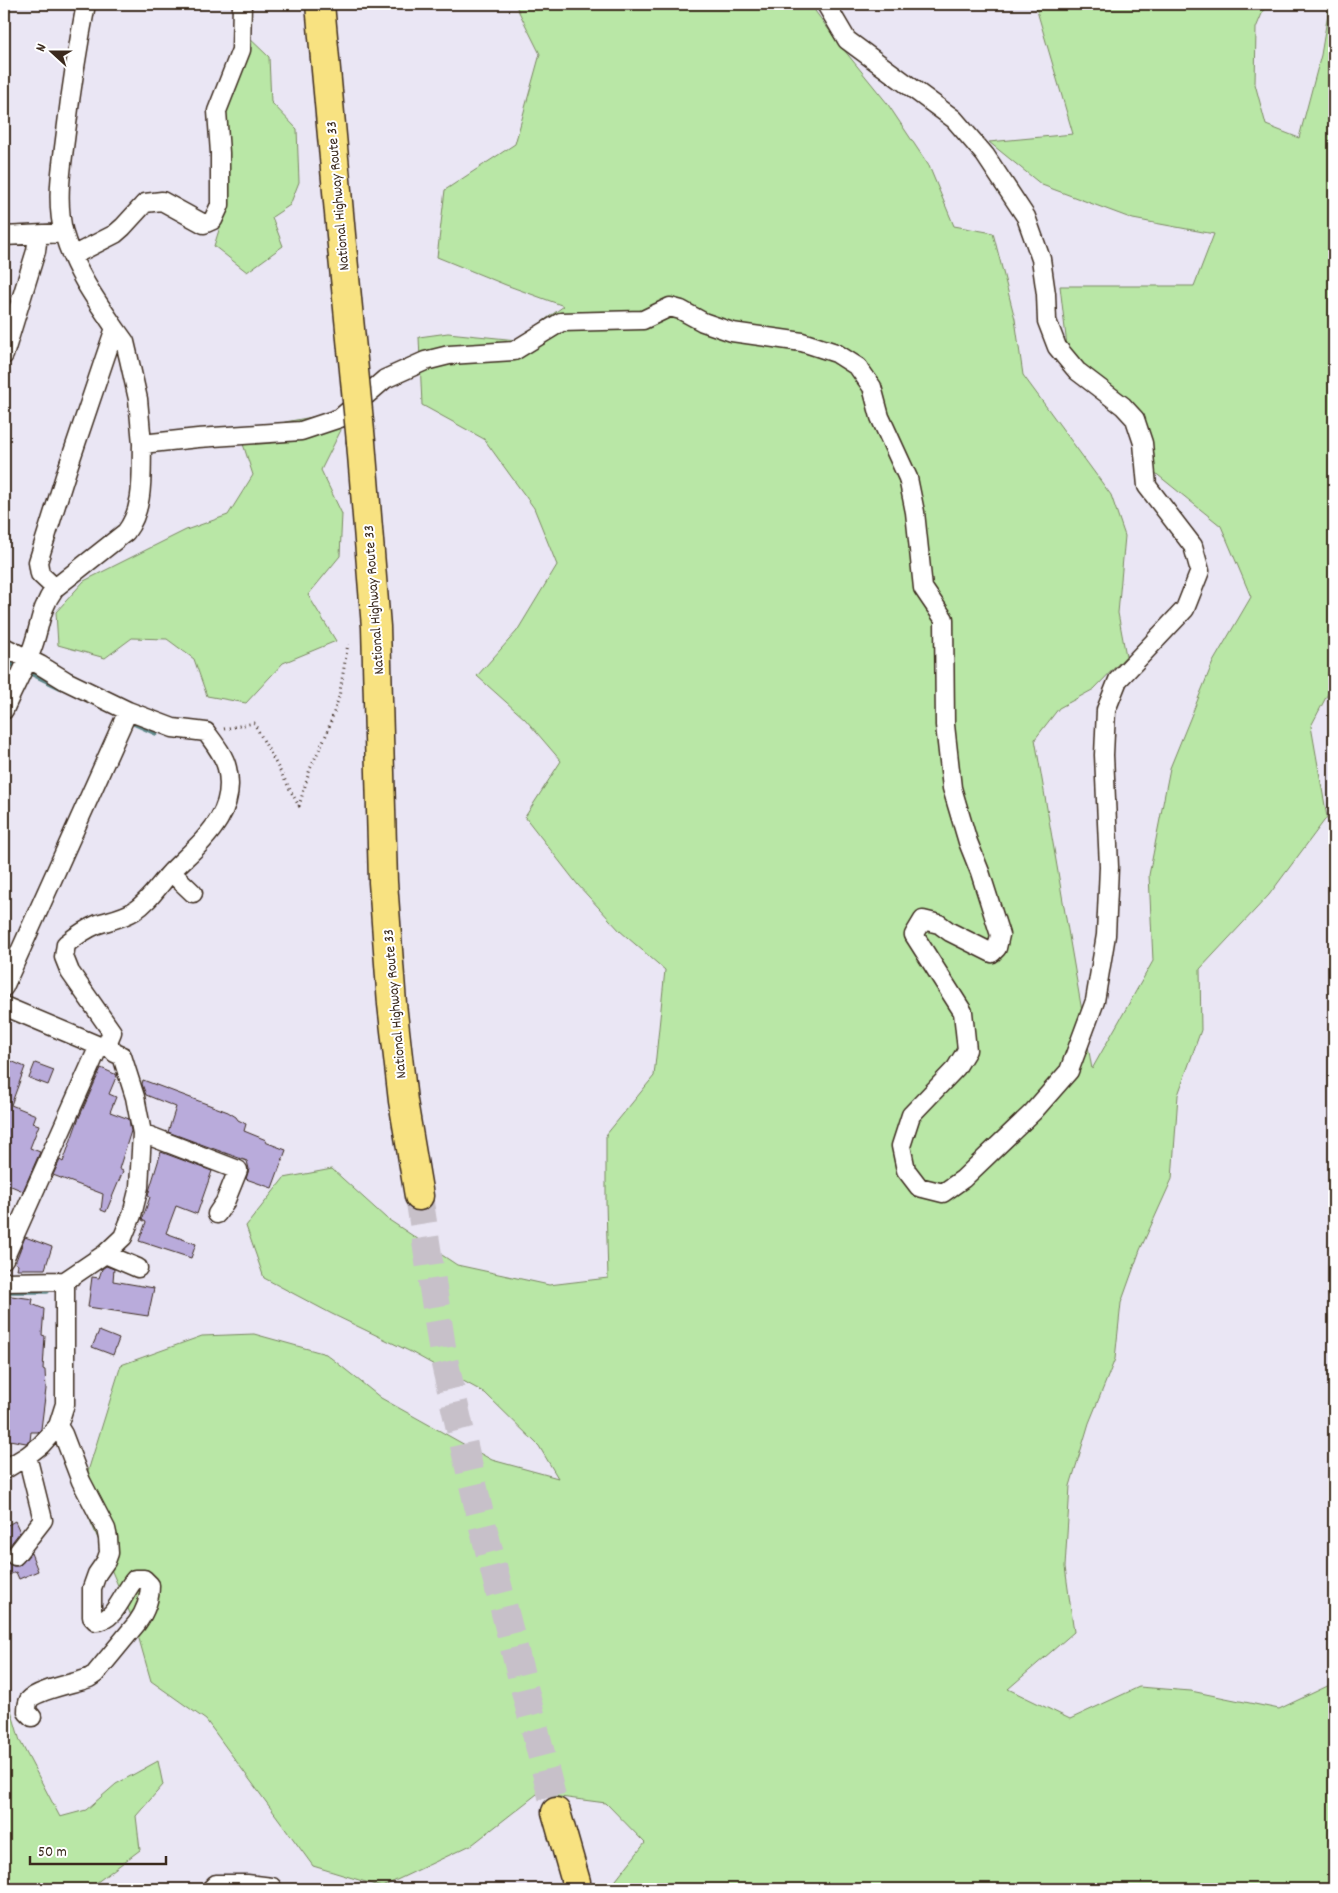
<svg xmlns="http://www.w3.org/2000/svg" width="1338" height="1893" font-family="Dekko,sans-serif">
	<rect width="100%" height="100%" fill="#eae6f4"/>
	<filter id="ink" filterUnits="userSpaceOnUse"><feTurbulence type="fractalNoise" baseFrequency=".02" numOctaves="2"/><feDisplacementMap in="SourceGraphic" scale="10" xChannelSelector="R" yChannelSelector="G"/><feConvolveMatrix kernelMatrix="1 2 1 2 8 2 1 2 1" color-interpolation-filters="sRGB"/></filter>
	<g filter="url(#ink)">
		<path fill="#b9e7a6" stroke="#7a8862" d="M515,4H810L840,45L887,103L929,166L954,226L993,233L1015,319L1023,375L1111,495L1125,536L1118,613L1126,656L1094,689L1059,708L1035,739L1092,1069L1153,961L1149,875L1170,768L1213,662L1251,597L1221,526L1143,463L1135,427L1067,346L1060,286H1194L1214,234L1133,219L1042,185L989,142L1073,134L1035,4H1266L1256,28L1255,84L1266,125L1299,138L1321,55L1329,7L1330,4H1334V682L1311,726L1327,817L1269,895L1200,969L1201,1030L1178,1095L1172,1179L1140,1250L1121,1303L1115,1359L1089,1423L1070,1486L1065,1567L1074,1632L1008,1689L1070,1719L1139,1687L1191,1691L1279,1709L1334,1683V1889H609L645,1843L606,1803L537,1794L473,1844L382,1887L313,1866L206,1720L151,1681L135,1625L80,1497L121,1365L202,1336L254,1334L326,1354L381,1398L492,1460L558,1478L539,1446L485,1393L409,1351L332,1314L264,1278L246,1226L284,1178L332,1169L386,1218L457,1265L549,1285L608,1278L606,1202V1135L654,1076L665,970L620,931L578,885L525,817L561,761L525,719L477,676L517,631L557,565L534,508L484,439L422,405L419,337L448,333L517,340L564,306L506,285L437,257L445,190L515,144L540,54Z
			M243,32L269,57L271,102L297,129L299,182L290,205L272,217L283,246L247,272L214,246L229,198L221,109Z
			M334,413L341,430L321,470L342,514L340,556L308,595L336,641L283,663L246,703L207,696L194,659L167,639L132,638L105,658L58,645L56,612L84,581L186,530L228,515L253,475L243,444L285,422Z
			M4,1686L20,1741L60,1817L86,1810L116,1784L158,1761L163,1785L136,1816L140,1850L88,1889H4Z"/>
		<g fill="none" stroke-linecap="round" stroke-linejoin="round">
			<path stroke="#618a8b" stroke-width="5.5" d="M4,660L60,687
				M127,720L156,733
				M4,1291H47"/>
		</g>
		<path fill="#b9abdb" stroke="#3b2a1e" d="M4,1058L25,1067L11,1105L36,1115L33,1123L39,1125L30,1148L40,1152L23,1191L4,1183Z
			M35,1063L54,1070L48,1085L29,1078Z
			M101,1068L117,1075L109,1094L116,1097L110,1112L129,1119L131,1131L119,1169L123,1171L106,1212L101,1210L103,1194L53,1175L60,1160L63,1162L78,1120Z
			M143,1080L228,1112L236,1117L238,1120L246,1124L244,1131L266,1140L265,1142L286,1150L272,1188L246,1179L249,1169L247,1161L168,1132L176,1107L146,1095L142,1084Z
			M161,1152L212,1171L197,1214L176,1206L166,1233L196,1244L191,1258L139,1241L146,1222L142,1220L150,1197L148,1196L150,1188Z
			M25,1237L52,1247L45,1269H17L18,1265L15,1263Z
			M106,1266L114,1269L113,1281L154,1288L148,1316L88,1307L92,1277L99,1278L102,1269Z
			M4,1295L33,1299L32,1304L44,1309L42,1335L45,1336L43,1369L45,1370L46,1389L41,1429L38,1432H31L30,1441L26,1443L4,1439Z
			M99,1331L119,1339L113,1355L92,1347Z
			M15,1521L20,1532L6,1550L4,1555L5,1560L13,1566H19L31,1553L38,1571L19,1579L16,1572L4,1577V1527Z"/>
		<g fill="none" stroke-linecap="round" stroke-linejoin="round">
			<path stroke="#c7c0c9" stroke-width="28" stroke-dasharray="28 14" stroke-linecap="butt" d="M419,1196L444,1360L482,1523L556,1812"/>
			<defs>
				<path id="minor" d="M4,236L64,233
					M72,256L115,234L123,227L145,203L162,201L204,224L213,220L220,205V153L217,111L241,50L242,4
					M115,328L125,342L129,359L138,399L142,444
					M4,355L36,251L38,235
					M55,588L40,574L38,562L67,470L115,328C95,299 74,269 64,234C55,200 62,166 66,132C71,89 78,46 86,4
					M4,647L40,665L66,681L128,711L4,987
					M4,710C13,689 25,668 33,646C41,623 40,609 55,588L126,532C145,507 141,474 142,444L198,438L301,431L340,418L385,379L425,361L449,355L514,351L561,322L643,320L670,307L681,310L703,322L732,332L802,342L836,353L858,367L872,387L880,417L908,478L915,512L923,588L944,619L945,725L952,788L968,842L980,872L1000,935L997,948L992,953L950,932L939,924L923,920L914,935L963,1012L967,1050L956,1068L911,1115L901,1146L906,1170L919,1187L943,1193L963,1179L1033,1112L1069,1071L1095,1001L1106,935L1109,867L1104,755L1106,710L1118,680L1185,609L1200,571L1193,546L1147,486L1143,443L1135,419L1123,406L1077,371L1057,347L1047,321L1046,294L1041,259L1026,217L985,155L954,119L847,40L827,6L828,4
					M171,872L193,893
					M4,1006L99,1046L107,1044L115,1053L122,1056L135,1097L142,1133L139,1187L132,1215L123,1237L105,1254L65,1281L4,1282
					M107,1044L112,1032L70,972L64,957L66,944C76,936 86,929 98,924C110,920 123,918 134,911C150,901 160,883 173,870C202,841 238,814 227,768C224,755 214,743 206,732L173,728L128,711
					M142,1133L238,1170L225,1202L217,1214
					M105,1254L138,1268
					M4,1259L99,1046
					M4,1470L27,1456L41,1445L58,1426L65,1404V1281
					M15,1556L43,1520L27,1456
					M32,1717L27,1712C27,1708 27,1704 29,1700C37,1690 76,1683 89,1678L95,1674L137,1623C145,1612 150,1599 150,1585L144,1579H135C123,1592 115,1622 96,1621L92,1617V1588L97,1574L106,1561L109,1553L108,1538L106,1529L81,1481L63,1434L58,1426
					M211,1889L216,1884H247L272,1887"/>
				<path id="trunk" d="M320,4L343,257
					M361,442L376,627L383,882L392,1004L403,1101L419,1196
					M556,1812L576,1882"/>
			</defs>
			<use href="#minor" stroke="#3b2a1e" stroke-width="21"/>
			<use href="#trunk" stroke="#3b2a1e" stroke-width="31"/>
			<path stroke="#3b2a1e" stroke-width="3" stroke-dasharray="1 4" stroke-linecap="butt" d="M224,729L254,723L299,806L310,769L327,733L339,697L348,644"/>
			<use href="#minor" stroke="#fff" stroke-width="18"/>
			<use href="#trunk" stroke="#f8e281" stroke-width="28"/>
			<defs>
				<path id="trunk-bridge" d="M343,257L361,442"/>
			</defs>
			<use href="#trunk-bridge" stroke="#3b2a1e" stroke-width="31" stroke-linecap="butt"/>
			<use href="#trunk-bridge" stroke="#f8e281" stroke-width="28"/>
		</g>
	</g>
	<g text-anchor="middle" stroke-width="4" stroke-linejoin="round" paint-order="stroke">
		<g font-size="15" fill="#3b2a1e" stroke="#fff">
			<text transform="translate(337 196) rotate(-95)" y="5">National Highway Route 33</text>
			<text transform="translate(373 600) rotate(-94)" y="5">National Highway Route 33</text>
			<text transform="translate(394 1004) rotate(-95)" y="5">National Highway Route 33</text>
		</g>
	</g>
	<rect width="1338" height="1893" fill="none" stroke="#fff" stroke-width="20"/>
	<rect x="10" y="10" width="1318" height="1873" fill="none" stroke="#3b2a1e" stroke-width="2" filter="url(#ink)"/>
	<g transform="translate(52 52) rotate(291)" stroke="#ffffff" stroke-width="4" paint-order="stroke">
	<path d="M0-4L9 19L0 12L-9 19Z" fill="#3b2a1e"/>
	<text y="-8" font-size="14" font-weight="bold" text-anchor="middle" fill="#3b2a1e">N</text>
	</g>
	<path d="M30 1856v8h136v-8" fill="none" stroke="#3b2a1e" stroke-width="2.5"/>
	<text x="38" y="1856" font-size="15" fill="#3b2a1e" stroke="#ffffff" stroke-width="4" paint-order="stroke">50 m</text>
</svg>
